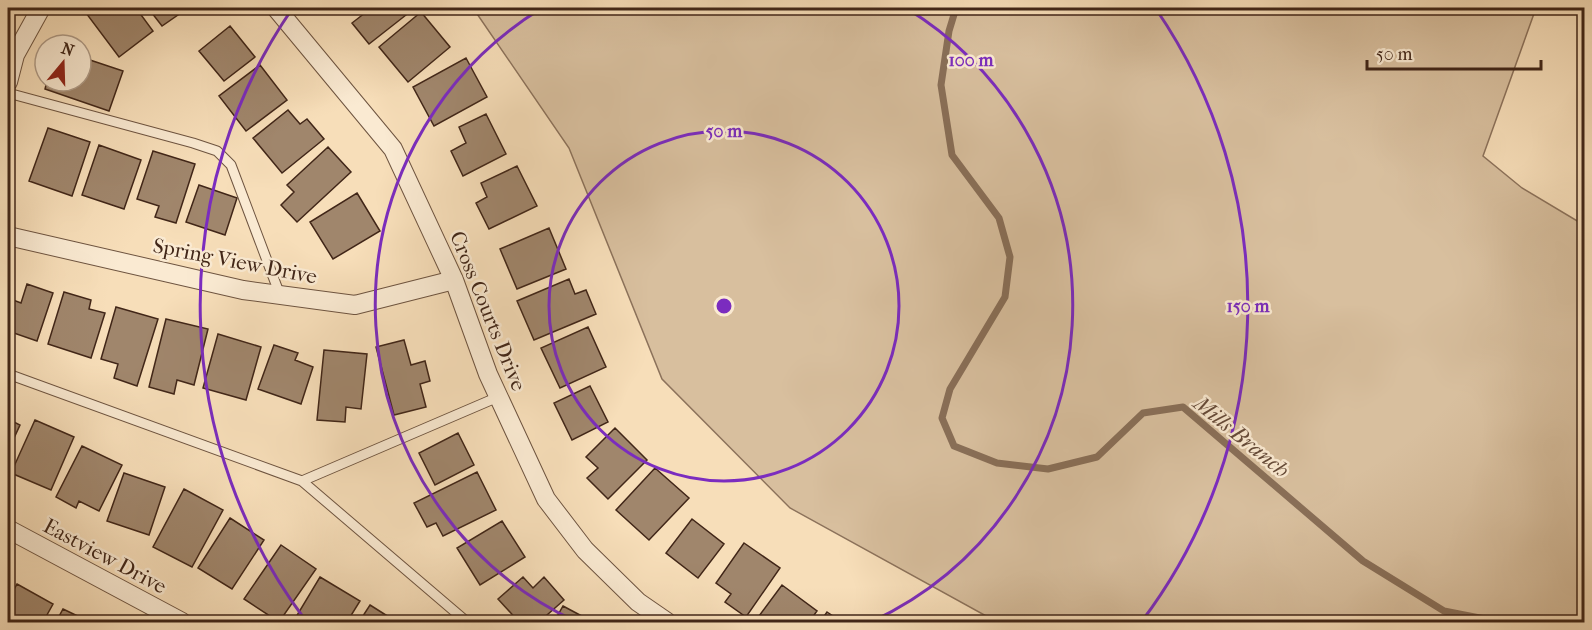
<svg xmlns="http://www.w3.org/2000/svg" width="1592" height="630" font-family="'IM FELL French Canon',serif">
	<rect width="100%" height="100%" fill="#f7deb9"/>
	<filter id="stains"><feTurbulence type="fractalNoise" baseFrequency=".00333" numOctaves="4"/><feColorMatrix values="0 0 0 0 .2 0 0 0 0 .09 0 0 0 0 .02 0 0 0 .5 -.17"/></filter>
	<radialGradient id="worn" r=".72"><stop offset=".6" stop-color="#630" stop-opacity="0"/><stop offset="1" stop-color="#630" stop-opacity=".3"/></radialGradient>
	<path fill="#d8bf9e" stroke="#8c725b" stroke-width="1.5" d="M473,8H1536L1483,156L1522,188L1584,225V622H997L790,508L662,379L569,148Z"/>
	<g fill="none" stroke-linecap="round" stroke-linejoin="round">
		<path stroke="#896f58" stroke-width="7" d="M956,8L949,31L941,85L952,155L999,218L1010,257L1005,297L950,389L942,418L954,446L997,463L1048,469L1097,457L1143,413L1183,407L1363,561L1444,611L1500,622"/>
	</g>
	<path fill="#a0866c" stroke="#412618" stroke-width="1.5" d="M93,8H136L153,31L119,57L86,13Z
		M148,8H188L162,26Z
		M368,8H400L406,15L369,44L352,23L370,9Z
		M421,12L450,47L408,82L379,47Z
		M230,26L255,57L224,81L199,51Z
		M81,57L123,71L109,111L45,89L47,81H81Z
		M466,58L487,97L434,126L413,87Z
		M260,65L287,100L246,131L219,96Z
		M288,110L300,124L307,119L324,139L282,173L253,138Z
		M486,114L506,154L463,176L451,151L466,143L459,127Z
		M48,128L90,142L72,196L29,181Z
		M99,145L141,160L124,209L82,195Z
		M328,147L351,172L297,222L281,205L294,192L287,185Z
		M153,151L195,164L176,223L155,217L159,206L137,199Z
		M517,166L537,206L489,229L476,203L487,197L481,183Z
		M199,185L237,198L225,235L186,222Z
		M357,193L380,231L333,259L310,222Z
		M549,228L566,269L517,289L500,249Z
		M569,279L575,294L586,290L596,314L534,340L517,301Z
		M27,284L53,293L37,341L8,331V298L21,303Z
		M64,292L91,300L89,309L105,313L91,358L48,344Z
		M116,307L158,319L137,386L114,378L118,364L101,359Z
		M166,319L208,329L194,385L177,380L174,394L149,387Z
		M588,327L606,367L560,388L541,348Z
		M218,334L261,347L246,400L203,388Z
		M404,340L411,365L425,361L430,381L420,384L426,407L394,415L376,347Z
		M274,345L298,353L295,360L313,367L301,404L258,389Z
		M324,350L367,354L361,409L346,407L345,422L317,420Z
		M590,386L608,422L572,440L554,403Z
		M8,419L20,425L8,451Z
		M35,420L74,437L51,490L11,473Z
		M615,428L647,460L608,499L587,478L598,468L586,457Z
		M458,433L474,465L435,485L419,453Z
		M82,446L122,465L99,511L79,501L76,508L56,497Z
		M655,468L689,498L649,540L616,510Z
		M477,472L496,510L443,536L436,523L427,527L414,503Z
		M124,473L165,487L149,535L107,521Z
		M184,489L223,510L192,567L153,547Z
		M230,518L264,540L232,589L198,568Z
		M692,519L724,544L698,578L666,553Z
		M502,521L525,557L480,585L457,548Z
		M744,543L780,568L746,617L725,602L731,594L716,583Z
		M281,545L316,569L279,622L244,599Z
		M320,577L360,601L347,622H293Z
		M523,577L533,588L544,577L564,600L539,622H519L498,599Z
		M17,584L53,604L43,622H8V601Z
		M782,585L817,611L809,622H759L756,620Z
		M370,605L397,622H359Z
		M563,606L593,622H554Z
		M63,609L86,620L84,622H56Z
		M827,612L842,622H820Z"/>
	<g fill="none" stroke-linecap="round" stroke-linejoin="round">
		<defs>
			<path id="lane" d="M8,93L193,143L217,151L231,165L280,295
				M8,374L302,481L498,397
				M302,481L467,622"/>
			<path id="street" d="M276,8L393,149L454,280L488,374L546,499L585,550L638,602L667,622
				M8,82L15,55L41,8
				M8,236L243,290L355,305L454,280
				M8,529L182,622"/>
		</defs>
		<use href="#lane" stroke="#6e5440" stroke-width="11"/>
		<use href="#street" stroke="#6e5440" stroke-width="20"/>
		<use href="#lane" stroke="#faead2" stroke-width="9"/>
		<use href="#street" stroke="#faead2" stroke-width="18"/>
	</g>
	<g fill="none" stroke="#7b2cbf" stroke-width="3">
		<circle cx="724" cy="306" r="175"/>
		<path d="M577 622A349 349 0 0 1 542 8M906 8A349 349 0 0 1 871 622"/>
		<path d="M306 621A524 524 0 0 1 292 9M1156 9A524 524 0 0 1 1142 621"/>
	</g>
	<g text-anchor="middle" stroke-width="5" stroke-linejoin="round" paint-order="stroke">
		<g font-size="21" fill="#412618" stroke="#faead2">
			<text transform="translate(235 261) rotate(11)" y="7">Spring View Drive</text>
			<text transform="translate(488 311) rotate(68)" y="7">Cross Courts Drive</text>
			<text transform="translate(105 556) rotate(28)" y="7">Eastview Drive</text>
		</g>
		<g font-size="22" font-style="italic" fill="#654a38" stroke="#faead2">
			<text transform="translate(1242 436) rotate(39)" y="8">Mills Branch</text>
		</g>
	</g>
	<circle cx="724" cy="306" r="9" fill="#7b2cbf" stroke="#faead2" stroke-width="3"/>
	<g font-size="18" text-anchor="middle" font-weight="bold" fill="#7b2cbf" stroke="#faead2" stroke-width="5" stroke-linejoin="round" paint-order="stroke">
		<text x="971" y="66">100 m</text>
		<text x="724" y="137">50 m</text>
		<text x="1248" y="312">150 m</text>
	</g>
	<rect width="1592" height="630" fill="none" stroke="#f7deb9" stroke-width="30"/>
	<rect x="9" y="9" width="1574" height="612" fill="none" stroke="#412618" stroke-width="3"/>
	<rect x="15" y="15" width="1562" height="600" fill="none" stroke="#412618" stroke-width="1.5"/>
	<g transform="translate(63 63) rotate(19)"><circle r="28" fill="#faead2" stroke="#b09c88" stroke-width="1.5"/>
	<path d="M0-4.5L10 22L0 15L-10 22Z" fill="#8f2418"/>
	<text y="-9" font-size="16" font-weight="bold" text-anchor="middle" fill="#412618">N</text>
	</g>
	<path d="M1367 60v9h174v-9" fill="none" stroke="#412618" stroke-width="3"/>
	<text x="1376" y="60" font-size="18" fill="#412618" stroke="#faead2" stroke-width="4.5" paint-order="stroke">50 m</text>
	<rect width="100%" height="100%" filter="url(#stains)"/>
	<rect width="100%" height="100%" fill="url(#worn)"/>
</svg>
